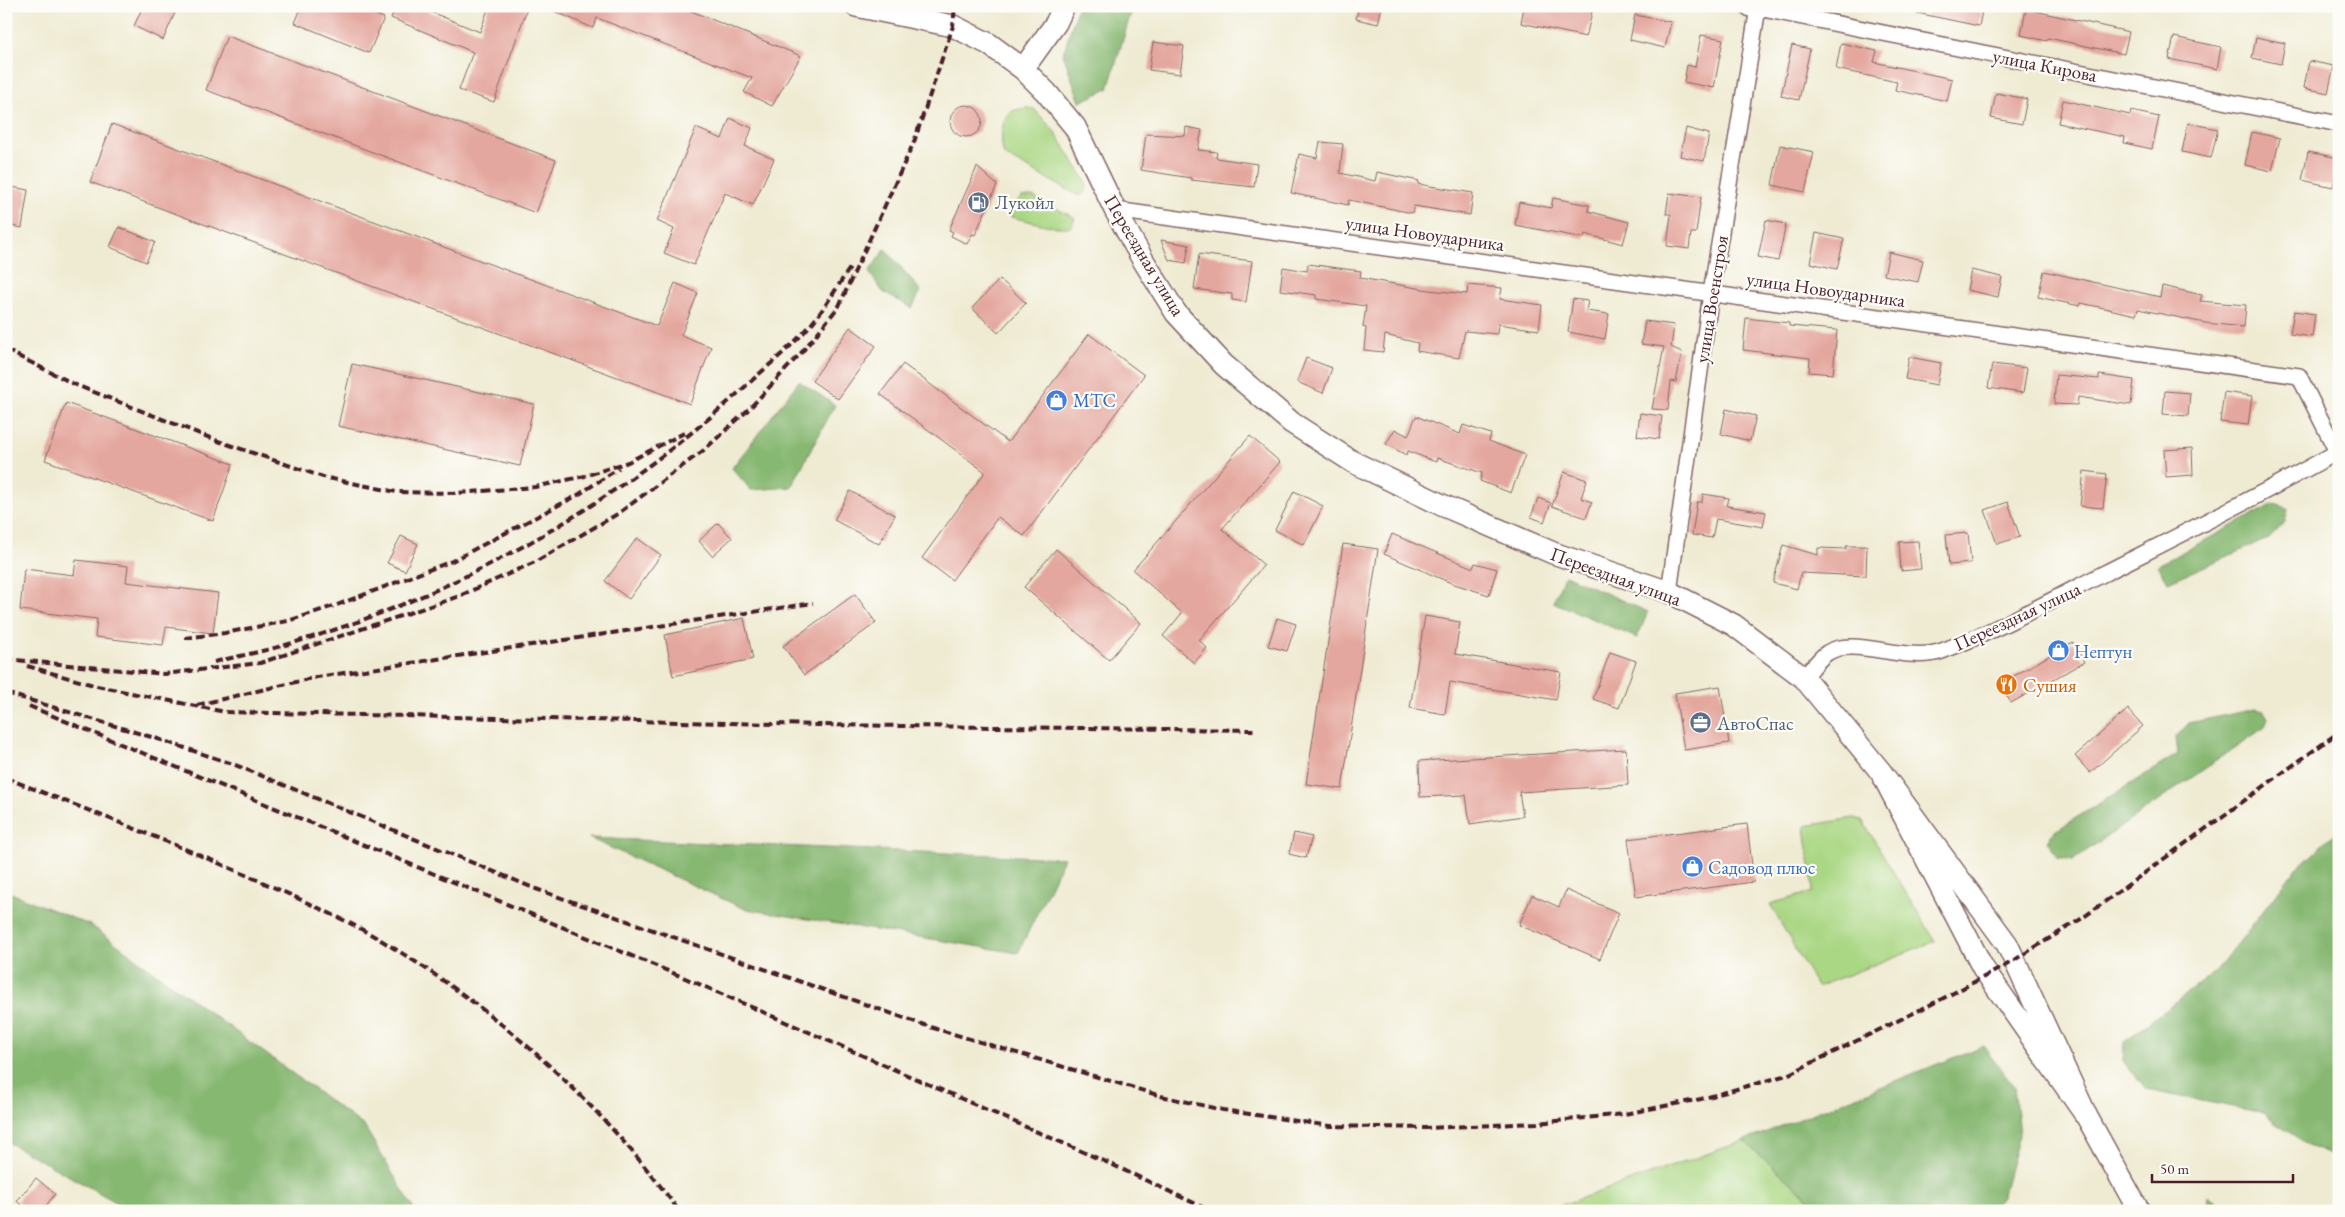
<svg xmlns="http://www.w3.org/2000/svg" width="2345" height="1217" font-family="'EB Garamond',serif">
	<rect width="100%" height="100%" fill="#fdfcf7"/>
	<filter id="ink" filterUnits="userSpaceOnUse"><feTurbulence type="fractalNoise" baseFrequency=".02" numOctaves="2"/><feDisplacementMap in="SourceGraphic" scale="10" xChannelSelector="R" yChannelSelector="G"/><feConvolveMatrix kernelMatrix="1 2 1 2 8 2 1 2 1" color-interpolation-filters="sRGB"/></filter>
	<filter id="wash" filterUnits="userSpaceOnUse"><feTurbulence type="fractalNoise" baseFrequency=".0096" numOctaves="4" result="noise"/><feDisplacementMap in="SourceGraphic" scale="20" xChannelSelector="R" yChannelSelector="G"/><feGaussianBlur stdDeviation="1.12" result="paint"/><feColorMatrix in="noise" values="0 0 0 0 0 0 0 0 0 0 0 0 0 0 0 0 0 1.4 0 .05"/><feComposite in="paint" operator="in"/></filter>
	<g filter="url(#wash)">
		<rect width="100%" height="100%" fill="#efebd3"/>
		<path fill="#aad784" stroke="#7a7b58" d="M1027,108L1034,109L1055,132L1086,182L1087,188L1082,195H1077L1004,155C1000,144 1000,120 1011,112C1015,109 1022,109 1027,108Z
			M1022,197H1034L1075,218L1071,227H1054L1011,217V208Z
			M1854,818L1862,820L1935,941L1817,987L1770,904L1813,892L1805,826Z
			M1744,1141L1823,1211H1545Z"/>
		<path fill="#87b872" stroke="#686c4e" d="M1078,6H1133L1108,89L1080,102L1063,54Z
			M885,249L921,291L912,308L883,292L869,272Z
			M799,381L835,405L791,487L751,490L732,468Z
			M2274,504L2288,508L2285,522L2270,538L2168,582L2158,565Z
			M1565,575L1648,612L1637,638L1553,602Z
			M2255,709L2264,711L2268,718L2265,727L2073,860L2057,857L2048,842L2052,833L2178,754L2176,737L2189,723Z
			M2339,829V1158L2308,1146L2264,1113L2146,1090L2123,1061L2124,1042L2218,969L2295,870Z
			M589,838L1064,858L1018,953L745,909Z
			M6,891L92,926L364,1126L415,1211H132L6,1141Z
			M1983,1046L2014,1087L2019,1135L2002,1197L1987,1211H1823L1744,1141Z
			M2207,1195L2228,1211H2206Z"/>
		<g id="blocks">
			<path fill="#e4a79f" d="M143,6H178L163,40L134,26Z
				M302,6H354L384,18L369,53L295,23Z
				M396,6H416L480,32L489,6H528L494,102L459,90L473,52L391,18Z
				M542,6H679L801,56L772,106L744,92L752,78L597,18L593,28Z
				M1359,6H1382L1378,24L1356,19Z
				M1524,6H1566L1592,12L1586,37L1521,23Z
				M1918,6H1983L1979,26L1917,13Z
				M2026,9L2129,32L2124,54L2048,38L2047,41L2021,35Z
				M1635,15L1671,22L1665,48L1630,40Z
				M1701,35L1723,39L1714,88L1684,82L1687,65L1695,67Z
				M227,36L556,160L536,213L206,90Z
				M2174,37L2221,47L2217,69L2169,59Z
				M2256,37L2285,43L2281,64L2252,58Z
				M1153,42L1184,46L1180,74L1149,70Z
				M1841,43L1877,51L1874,62L1952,79L1947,101L1895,90L1897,82L1836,69Z
				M1792,45L1810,49L1799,100L1781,96Z
				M2309,61L2334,66L2328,93L2304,88Z
				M1996,93L2027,99L2022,124L1991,118Z
				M2063,100L2130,115L2131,111L2159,117L2152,149L2124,143L2125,137L2058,123Z
				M950 121a16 16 0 1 1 32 0a16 16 0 1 1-32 0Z
				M730,118L752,128L745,146L774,159L753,205L725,193L694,265L664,253L674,229L657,221L696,128L722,139Z
				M2188,123L2218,129L2211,158L2182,152Z
				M112,124L657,326L675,283L698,293L681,335L711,347L690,404L90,182Z
				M1186,127L1202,130L1198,150L1217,152L1216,158L1257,164L1254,187L1191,180V178L1141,170L1146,134L1185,136Z
				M1686,128L1709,134L1704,161L1680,156Z
				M2252,132L2280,138L2272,171L2245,165Z
				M1320,142L1343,144L1340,173L1375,181L1377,172L1419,181L1418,184L1473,193L1470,215L1414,206L1412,213L1349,200L1348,205L1291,193L1299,154L1317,158Z
				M1780,145L1814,152L1805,192L1772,185Z
				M2308,152L2339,158L2333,187L2302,180Z
				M977,167L997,185L975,235L972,234L967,244L951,236L953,232L949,230Z
				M6,186L28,190L22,228L6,225Z
				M1669,193L1701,197L1696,233H1691L1689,249L1667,246L1671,214H1666Z
				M1553,198L1589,205L1588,211L1629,222L1623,244L1585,234L1584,238L1515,225L1519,202L1551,208Z
				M1766,220L1786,224L1778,261L1758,257Z
				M119,227L155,242L146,262L110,247Z
				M1816,233L1844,239L1837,269L1810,263Z
				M1161,240L1189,245L1186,263L1169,260Z
				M1889,252L1923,260L1918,282L1884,275Z
				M1199,254L1252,261L1246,302L1232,300V294L1194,289Z
				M1308,264L1361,271L1360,278L1429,290L1467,294L1468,285L1502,288L1500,299L1542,305L1539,330L1498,324L1497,334L1465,331L1459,358L1417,351L1418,343L1385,335L1383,352L1364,350L1366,328L1363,327L1366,306L1316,299V295L1280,290L1283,267L1307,271Z
				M1971,270L2002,277L1998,297L1967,290Z
				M2044,271L2160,297L2162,286L2202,295L2200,301L2246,305L2244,327L2205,323L2138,309L2136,315L2081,303L2080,306L2038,297Z
				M1000,279L1026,303L998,333L972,308Z
				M1573,299L1588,301L1586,311L1609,314L1605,339L1568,332Z
				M2294,311L2315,314L2312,337L2290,334Z
				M1746,318L1789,323V326L1837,330L1833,374L1809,372L1810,358L1743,350Z
				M1645,321L1674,325L1671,347L1682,352L1676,382L1671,381L1668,410L1652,409L1664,347L1641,344Z
				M850,327L876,346L838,399L812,381Z
				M1089,334L1144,375L1024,536L998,517L952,580L922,558L985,472L880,394L903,364L1008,442Z
				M1909,357L1941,363L1937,385L1905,379Z
				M1306,358L1332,368L1323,393L1297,382Z
				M352,364L534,404L520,466L338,426Z
				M1992,364L2027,368L2023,393L1988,388Z
				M2056,375L2099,379V375L2134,380L2131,405L2078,397L2077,405L2054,404Z
				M2165,391L2190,393L2188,416L2163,414Z
				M2224,392L2252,396L2248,425L2220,422Z
				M66,403L233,464L213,521L45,460Z
				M1726,409L1756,416L1750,441L1721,434Z
				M1640,413L1662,416L1659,439L1637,436Z
				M1416,416L1460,434L1463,425L1491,434L1489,441L1525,455L1511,493L1480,481L1482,473L1437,458L1436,462L1408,451L1406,455L1386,444L1395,429L1408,436Z
				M1250,436L1280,462L1222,529L1264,565L1199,640L1207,648L1194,663L1163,636L1182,613L1133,570Z
				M2192,448L2193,475L2166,477L2164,450Z
				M2084,471L2107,474L2103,508L2080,506Z
				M1564,472L1587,480L1581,498L1592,502L1586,518L1552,506Z
				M850,491L895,515L879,544L834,520Z
				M1294,491L1323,506L1304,545L1275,530Z
				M1703,494L1729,498L1727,506L1766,512L1763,527L1716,519L1712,538L1692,535L1697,502H1702Z
				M1538,498L1551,503L1544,522L1531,517Z
				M2008,502L2020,537L1997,544L1985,510Z
				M718,523L732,538L712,556L699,541Z
				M1968,533L1971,563L1949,565L1946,535Z
				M1392,534L1473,568L1475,563L1497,569L1489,595L1451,583L1384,554Z
				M401,536L418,544L405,571L387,563Z
				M637,538L661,555L629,599L605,581Z
				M1918,541L1921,569L1901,571L1899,542Z
				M1343,544L1378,549L1342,789L1306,784Z
				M1783,545L1818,555V548L1846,549V546H1867L1866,576L1801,573L1797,589L1773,583Z
				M1056,549L1141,623L1109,660L1024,587Z
				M76,560L128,566L126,582L218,593L213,633L166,627L163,645L95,637L97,619L20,610L24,569L74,575Z
				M855,594L876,623L804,675L783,646Z
				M1425,616L1460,622L1455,654L1561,672L1556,700L1450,682L1445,714L1410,708Z
				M744,618L753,659L673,676L665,635Z
				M1277,618L1296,624L1287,651L1268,646Z
				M2073,642L2084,662L2011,703L2000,684Z
				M1610,652L1636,661L1619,708L1593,699Z
				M1720,686L1729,743L1684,750L1675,693Z
				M2128,709L2143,726L2090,773L2075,756Z
				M1626,749L1628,785L1519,792L1523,816L1470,824L1466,795L1420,797L1419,761Z
				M1747,824L1754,882L1636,897L1628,839Z
				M1294,833L1312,837L1306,858L1289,854Z
				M1566,890L1619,913L1600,959L1519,925L1532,895L1559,907Z
				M36,1178L55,1194L42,1211H28L17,1201Z"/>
		</g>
	</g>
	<g filter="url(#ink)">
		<use href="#blocks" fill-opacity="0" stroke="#846666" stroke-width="1"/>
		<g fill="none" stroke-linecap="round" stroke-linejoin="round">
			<defs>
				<path id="street" d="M1115,210L2299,376L2337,452
					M1669,592L1711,293L1758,8L2339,124
					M1804,678C1811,670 1819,658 1827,653C1853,635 1906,664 1942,651C1998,630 2050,601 2103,574C2182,534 2261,495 2339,451"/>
				<path id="secondary" d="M856,6L953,26L989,44L1023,69L1046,92L1075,127L1115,210L1143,260L1176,313L1224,365L1292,423L1353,462L1442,505L1553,553L1669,592L1734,625L1804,678L1881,772
					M1751,6H1758
					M1023,69L1056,23L1064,6
					M2087,1117L1983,968L1881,772L2007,944L2087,1117L2139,1211"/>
			</defs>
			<use href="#street" stroke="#846666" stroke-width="18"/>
			<use href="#secondary" stroke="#846666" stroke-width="24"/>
			<use href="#street" stroke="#fff" stroke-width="15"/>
			<use href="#secondary" stroke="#fff" stroke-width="21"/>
			<path stroke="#4a1f2b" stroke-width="4" stroke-dasharray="8 4" stroke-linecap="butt" d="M6,350L76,385L218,441L323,477L396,492L457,493L535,487L585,476L628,462L686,432
				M185,638L225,633L288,621L337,605L452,561L578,495L619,468
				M6,659L164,674L260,663L457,597L535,562L619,513L704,450L749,409L802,352L839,306L914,142L953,26L955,6
				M214,662C239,656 265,651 289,644C459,595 617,504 747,385C766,367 788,350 806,330C823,312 836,288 850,268
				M27,666L97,686L225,712L819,725L1256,730
				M6,693L158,739L233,764L536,889L930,1027L1161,1096L1223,1110L1330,1126L1427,1128L1537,1123L1624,1114L1701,1099L1787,1075L1938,1001L2003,967L2081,919L2339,732
				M197,705L317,677L813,603
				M29,706L685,978L1113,1165L1211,1211
				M6,778C95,813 184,847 271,886C312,905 354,923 392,947C503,1015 602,1105 679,1211"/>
		</g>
	</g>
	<defs>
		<symbol id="fuel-disc" viewBox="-11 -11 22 22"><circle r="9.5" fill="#5c6f8a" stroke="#fdfcf7"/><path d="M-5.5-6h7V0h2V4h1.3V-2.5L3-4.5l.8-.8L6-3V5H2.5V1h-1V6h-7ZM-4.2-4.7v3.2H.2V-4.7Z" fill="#fff"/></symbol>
		<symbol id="shop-disc" viewBox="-11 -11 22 22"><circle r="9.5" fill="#3f7fe0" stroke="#fdfcf7"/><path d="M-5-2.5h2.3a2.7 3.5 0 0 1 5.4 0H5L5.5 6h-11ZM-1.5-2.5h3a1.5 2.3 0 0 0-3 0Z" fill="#fff"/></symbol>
		<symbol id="restaurant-disc" viewBox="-11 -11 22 22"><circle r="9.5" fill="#e8710a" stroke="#fdfcf7"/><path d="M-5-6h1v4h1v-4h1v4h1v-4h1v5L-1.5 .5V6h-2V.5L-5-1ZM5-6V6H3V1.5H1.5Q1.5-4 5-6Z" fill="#fff"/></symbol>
		<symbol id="office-disc" viewBox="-11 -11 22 22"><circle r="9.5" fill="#5c6f8a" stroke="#fdfcf7"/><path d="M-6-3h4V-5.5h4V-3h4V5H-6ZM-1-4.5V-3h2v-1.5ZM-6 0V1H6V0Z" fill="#fff"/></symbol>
	</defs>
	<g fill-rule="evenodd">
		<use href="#fuel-disc" x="966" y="190" width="25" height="25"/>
		<use href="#shop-disc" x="1044" y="388" width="25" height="25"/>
		<use href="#shop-disc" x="2046" y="638" width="25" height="25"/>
		<use href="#restaurant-disc" x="1994" y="672" width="25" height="25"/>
		<use href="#office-disc" x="1688" y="710" width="25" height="25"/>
		<use href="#shop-disc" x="1680" y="854" width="25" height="25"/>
	</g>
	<g text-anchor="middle" stroke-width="4.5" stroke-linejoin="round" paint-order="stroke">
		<g font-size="19" fill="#4a1f2b" stroke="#fdfcf7">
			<text transform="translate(2045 65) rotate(11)" y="7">улица Кирова</text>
			<text transform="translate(1425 233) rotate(8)" y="7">улица Новоударника</text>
			<text transform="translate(1145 255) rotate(59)" y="7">Переездная улица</text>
			<text transform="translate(1826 289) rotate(8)" y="7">улица Новоударника</text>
			<text transform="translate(1711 299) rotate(-81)" y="7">улица Военстроя</text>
			<text transform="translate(1616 576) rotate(20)" y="7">Переездная улица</text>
			<text transform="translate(2017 616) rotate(-25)" y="7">Переездная улица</text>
		</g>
		<g font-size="19" fill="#4e5e75" stroke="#fdfcf7" text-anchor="start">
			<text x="995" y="209">Лукойл</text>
			<text x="1717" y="730">АвтоСпас</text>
		</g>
		<g font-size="19" fill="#366cbe" stroke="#fdfcf7" text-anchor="start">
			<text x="1073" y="407">МТС</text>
			<text x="2074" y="658">Нептун</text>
			<text x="1708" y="874">Садовод плюс</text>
		</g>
		<g font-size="19" fill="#c56008" stroke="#fdfcf7" text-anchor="start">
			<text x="2023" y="692">Сушия</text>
		</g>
	</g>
	<rect width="2345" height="1217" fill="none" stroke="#fdfcf7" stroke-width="25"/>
	<path d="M2152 1174v8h141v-8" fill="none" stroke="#4a1f2b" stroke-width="2.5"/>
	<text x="2160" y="1174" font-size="15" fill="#4a1f2b" stroke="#fdfcf7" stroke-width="4" paint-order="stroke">50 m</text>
</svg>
